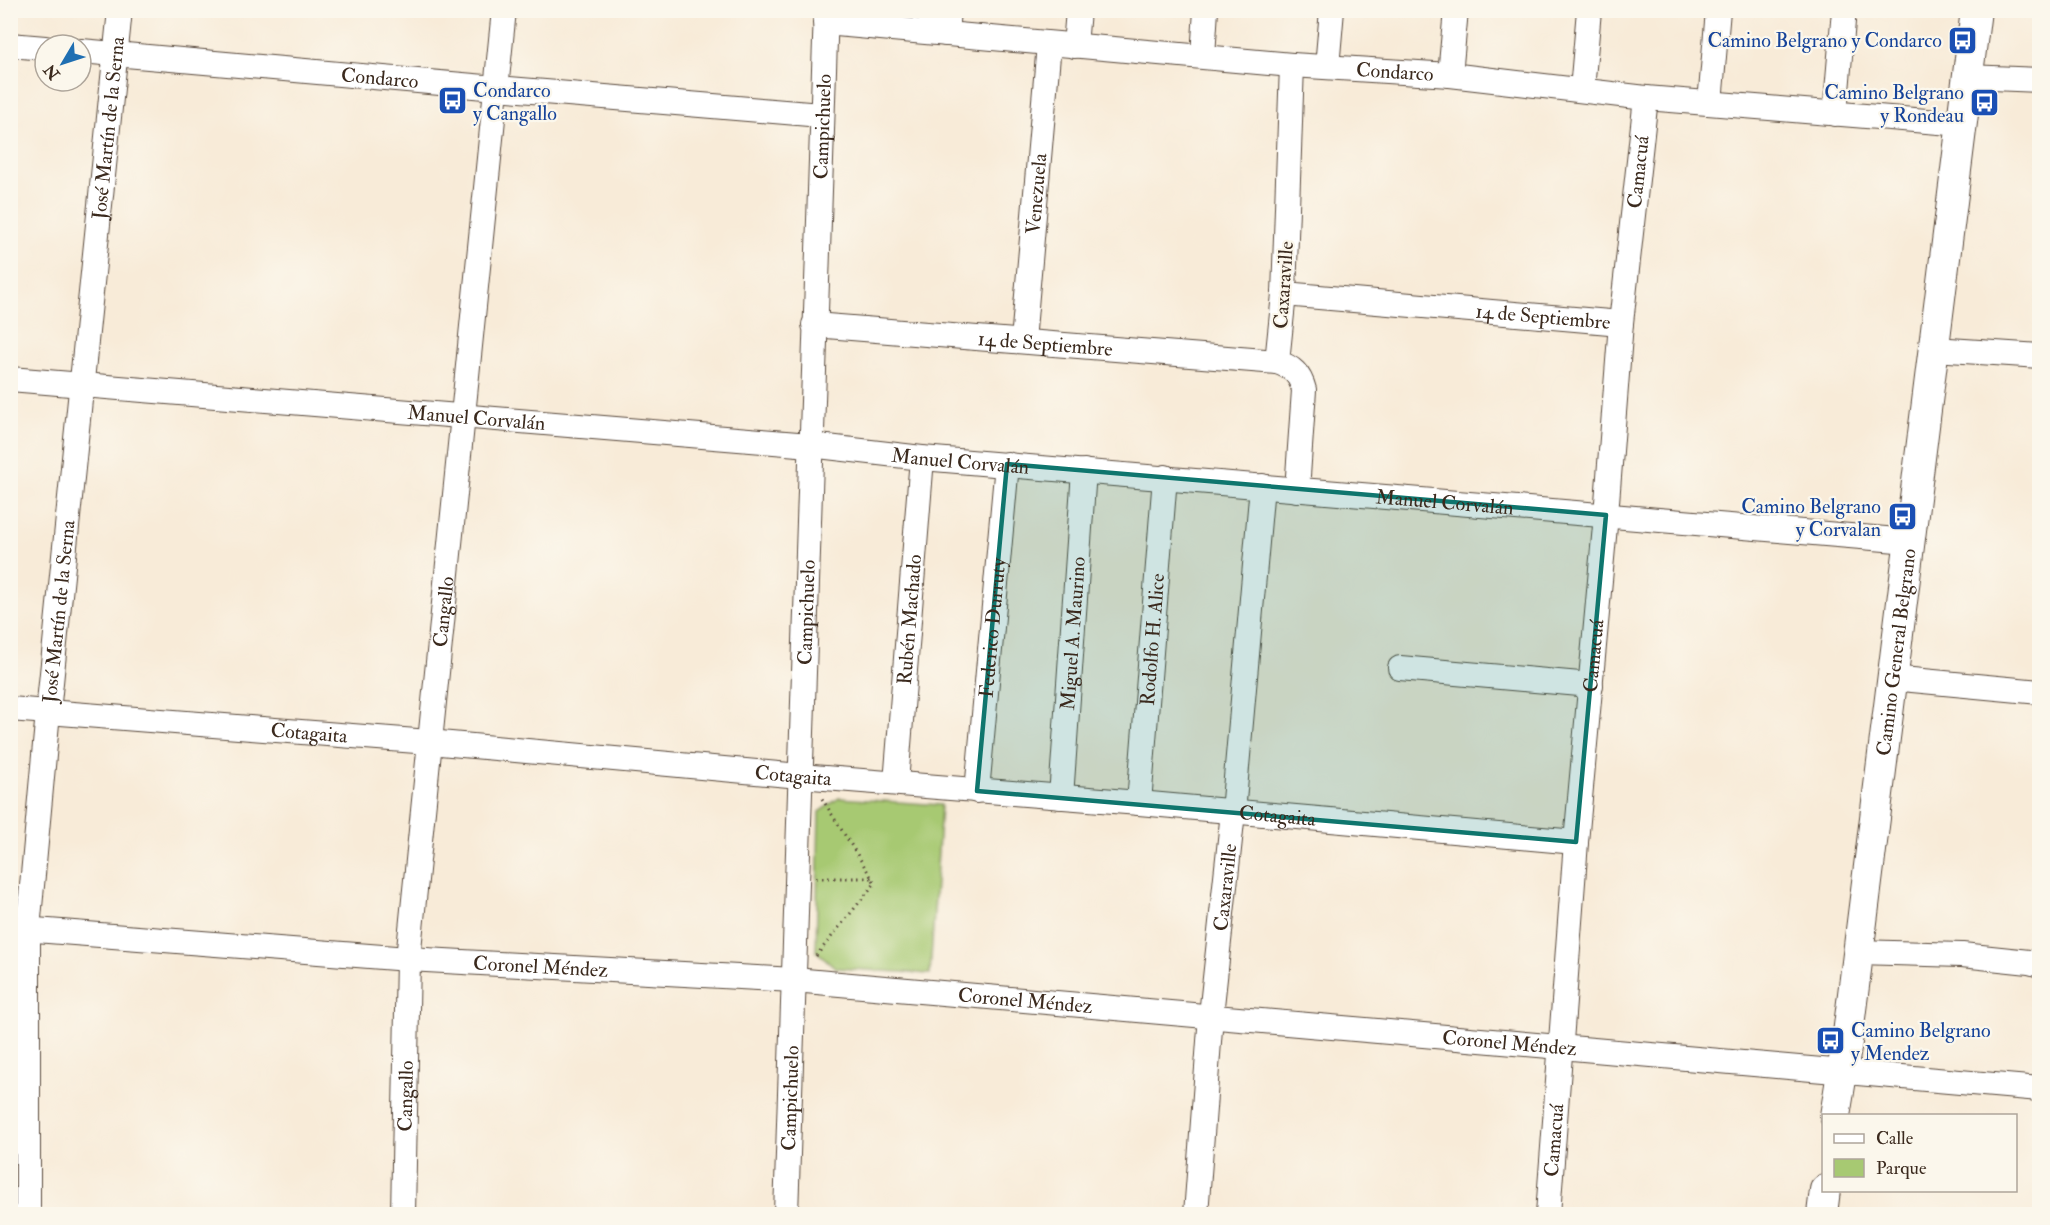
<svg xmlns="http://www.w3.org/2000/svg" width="2050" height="1225" font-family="'IM FELL Double Pica',serif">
	<rect width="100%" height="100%" fill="#fbf7ec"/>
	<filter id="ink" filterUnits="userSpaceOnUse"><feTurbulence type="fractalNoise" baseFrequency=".0167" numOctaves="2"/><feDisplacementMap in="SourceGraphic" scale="12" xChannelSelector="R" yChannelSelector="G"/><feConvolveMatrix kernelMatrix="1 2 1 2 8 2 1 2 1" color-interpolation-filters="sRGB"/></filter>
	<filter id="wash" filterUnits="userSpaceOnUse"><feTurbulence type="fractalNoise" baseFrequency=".008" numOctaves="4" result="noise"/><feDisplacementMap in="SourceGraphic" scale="24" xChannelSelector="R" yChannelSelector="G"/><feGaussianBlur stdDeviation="1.35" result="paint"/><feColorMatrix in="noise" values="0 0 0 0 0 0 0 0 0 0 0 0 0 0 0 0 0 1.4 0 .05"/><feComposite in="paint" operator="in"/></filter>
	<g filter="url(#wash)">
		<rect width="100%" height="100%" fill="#f8ebd8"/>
		<path fill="#a7c972" stroke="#717a48" stroke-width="1.5" d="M839,798L941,805L930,974L836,968L816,951L819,812Z"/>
	</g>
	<g filter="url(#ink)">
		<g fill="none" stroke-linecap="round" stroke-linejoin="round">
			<defs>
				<g id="minor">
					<path id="s1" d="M825,23L1292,65L1450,75L1646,98L1963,124"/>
					<path d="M946,34L948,10"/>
					<path d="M10,45L45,48"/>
					<path d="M1075,46L1078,10"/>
					<path id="s2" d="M81,51L496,88L821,115"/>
					<path d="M1203,56L1206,10"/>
					<path d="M1292,65L1284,294L1277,362C1292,367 1300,374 1304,390L1297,490"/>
					<path d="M1327,67L1332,10"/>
					<path d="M1450,75L1456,10"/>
					<path d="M1968,77L2040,80"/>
					<path d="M1582,90L1589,10"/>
					<path d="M1710,103L1718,10"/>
					<path d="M1835,114L1844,10"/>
					<path id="s3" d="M1284,294L1621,323"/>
					<path id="s4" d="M814,325L1277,362"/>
					<path id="s5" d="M1023,341L1049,44"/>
					<path d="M1934,349L2040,356"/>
					<path id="s6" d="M10,379L810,445L922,458L1909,541"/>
					<path d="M1400,668L1591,685"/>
					<path d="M1891,678L2040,692"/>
					<path id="s7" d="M10,709L429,742L800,776L1139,803L1576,842"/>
					<path id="s8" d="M896,783L922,458"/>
					<path id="s9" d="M977,791L1007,464"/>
					<path id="s10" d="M1061,797L1084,471"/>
					<path id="s11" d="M1139,803L1165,477"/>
					<path id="s12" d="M10,928L408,959L794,980L2040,1089"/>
					<path d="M1858,952L1962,955L2029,962L2040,965"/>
					<path id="s13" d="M28,1214V929L48,712L120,10"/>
					<path id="s14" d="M403,1214L408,959L504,10"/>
					<path id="s15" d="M786,1214L826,10"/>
					<path id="s16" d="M1196,1214L1211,1015L1233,812L1262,486"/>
					<path id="s17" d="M1548,1214L1576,842L1606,515L1621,323L1646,98"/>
				</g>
				<g id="major">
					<path id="s18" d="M1835,1116L1847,1042L1976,10"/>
					<path d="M1822,1214L1825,1190"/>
				</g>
			</defs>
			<use href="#minor" stroke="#57473a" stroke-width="26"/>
			<use href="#major" stroke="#57473a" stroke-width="32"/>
			<path stroke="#57473a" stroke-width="3" stroke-dasharray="1.5 4.5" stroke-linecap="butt" d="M816,878H872
				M816,956L875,883L821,797"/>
			<use href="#minor" stroke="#fff" stroke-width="24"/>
			<use href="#major" stroke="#fff" stroke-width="30"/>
		</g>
	</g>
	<path fill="#0f766e" fill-opacity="0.2" stroke="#0f766e" stroke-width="4.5" stroke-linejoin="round" d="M1007,464L1606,515L1576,842L977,791Z"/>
	<defs>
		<symbol id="bus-square" viewBox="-11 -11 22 22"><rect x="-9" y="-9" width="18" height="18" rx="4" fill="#1a4fb4" stroke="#fbf7ec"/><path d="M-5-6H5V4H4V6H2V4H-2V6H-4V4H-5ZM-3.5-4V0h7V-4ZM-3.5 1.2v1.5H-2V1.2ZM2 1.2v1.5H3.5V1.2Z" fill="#fff"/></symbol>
	</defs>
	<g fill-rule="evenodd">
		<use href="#bus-square" x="1946" y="24" width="33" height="33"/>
		<use href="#bus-square" x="436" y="84" width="33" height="33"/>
		<use href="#bus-square" x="1968" y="86" width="33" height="33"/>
		<use href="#bus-square" x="1886" y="500" width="33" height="33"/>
		<use href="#bus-square" x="1814" y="1024" width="33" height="33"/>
	</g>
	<g text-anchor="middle" stroke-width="4.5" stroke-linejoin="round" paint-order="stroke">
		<g font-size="20" fill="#164399" stroke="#fbf7ec" text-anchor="end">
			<text x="1942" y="47">Camino Belgrano y Condarco</text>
			<text x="473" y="97" text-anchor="start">Condarco<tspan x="473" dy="23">y Cangallo</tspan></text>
			<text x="1964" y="99">Camino Belgrano<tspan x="1964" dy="23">y Rondeau</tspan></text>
			<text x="1881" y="513">Camino Belgrano<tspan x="1881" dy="23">y Corvalan</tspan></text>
			<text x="1851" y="1037" text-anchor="start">Camino Belgrano<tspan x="1851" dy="23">y Mendez</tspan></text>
		</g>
		<g font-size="20" fill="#3b2a1e" stroke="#fbf7ec">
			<text dy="7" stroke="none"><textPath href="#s1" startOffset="572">Condarco</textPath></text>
			<text dy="7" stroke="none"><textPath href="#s2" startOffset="300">Condarco</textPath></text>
			<text dy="7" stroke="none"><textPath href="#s15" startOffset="1088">Campichuelo</textPath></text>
			<text dy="7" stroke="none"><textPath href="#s13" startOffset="1090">José Martín de la Serna</textPath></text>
			<text dy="7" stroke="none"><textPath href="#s17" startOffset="1046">Camacuá</textPath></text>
			<text dy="7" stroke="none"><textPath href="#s5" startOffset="148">Venezuela</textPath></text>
			<text transform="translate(1283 285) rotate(-86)" y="7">Caxaraville</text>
			<text dy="7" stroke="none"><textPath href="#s3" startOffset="260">14 de Septiembre</textPath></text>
			<text dy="7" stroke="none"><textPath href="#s4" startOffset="232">14 de Septiembre</textPath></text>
			<text dy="7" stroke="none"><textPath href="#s6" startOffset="468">Manuel Corvalán</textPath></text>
			<text dy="7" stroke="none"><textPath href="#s6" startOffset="954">Manuel Corvalán</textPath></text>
			<text dy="7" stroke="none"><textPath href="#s6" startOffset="1440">Manuel Corvalán</textPath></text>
			<text dy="7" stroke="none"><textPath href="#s13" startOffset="604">José Martín de la Serna</textPath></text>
			<text dy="7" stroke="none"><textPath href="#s14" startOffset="604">Cangallo</textPath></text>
			<text dy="7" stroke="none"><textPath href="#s15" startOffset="602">Campichuelo</textPath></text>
			<text dy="7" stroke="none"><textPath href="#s8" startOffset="164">Rubén Machado</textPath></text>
			<text dy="7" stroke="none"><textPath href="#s9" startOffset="164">Federico Durruty</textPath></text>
			<text dy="7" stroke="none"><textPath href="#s10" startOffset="164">Miguel A. Maurino</textPath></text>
			<text dy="7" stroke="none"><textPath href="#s11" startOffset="164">Rodolfo H. Alice</textPath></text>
			<text dy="7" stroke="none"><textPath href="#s18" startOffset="468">Camino General Belgrano</textPath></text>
			<text dy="7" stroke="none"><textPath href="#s17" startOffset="560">Camacuá</textPath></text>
			<text dy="7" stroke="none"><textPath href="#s7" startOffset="300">Cotagaita</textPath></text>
			<text dy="7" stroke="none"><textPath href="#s7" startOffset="786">Cotagaita</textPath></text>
			<text dy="7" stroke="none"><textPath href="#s7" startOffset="1272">Cotagaita</textPath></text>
			<text dy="7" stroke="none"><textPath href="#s16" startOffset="328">Caxaraville</textPath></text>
			<text dy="7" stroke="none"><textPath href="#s12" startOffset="532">Coronel Méndez</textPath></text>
			<text dy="7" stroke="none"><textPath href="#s12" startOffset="1018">Coronel Méndez</textPath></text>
			<text dy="7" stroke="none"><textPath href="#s12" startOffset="1504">Coronel Méndez</textPath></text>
			<text dy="7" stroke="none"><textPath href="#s14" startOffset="118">Cangallo</textPath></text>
			<text dy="7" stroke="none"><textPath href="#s15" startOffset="116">Campichuelo</textPath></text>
			<text dy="7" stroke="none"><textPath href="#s17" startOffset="74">Camacuá</textPath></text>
		</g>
	</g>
	<rect width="2050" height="1225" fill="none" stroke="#fbf7ec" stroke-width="36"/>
	<rect x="1822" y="1114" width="195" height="78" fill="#fbf7ec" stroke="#aea59a" stroke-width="1.5"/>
	<rect x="1834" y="1134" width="30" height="9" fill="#ffffff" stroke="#aea59a" stroke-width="1.5"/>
	<text x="1876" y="1144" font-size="18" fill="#3b2a1e">Calle</text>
	<rect x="1834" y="1159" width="30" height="18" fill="#a7c972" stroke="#aea59a" stroke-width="1.5"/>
	<text x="1876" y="1174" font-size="18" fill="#3b2a1e">Parque</text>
	<g transform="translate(63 63) rotate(231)"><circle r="28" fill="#fbf7ec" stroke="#aea59a" stroke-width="1.5"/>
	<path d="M0-4.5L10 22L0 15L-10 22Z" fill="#1f6fb2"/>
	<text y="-9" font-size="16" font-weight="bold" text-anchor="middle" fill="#3b2a1e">N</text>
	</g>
</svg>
